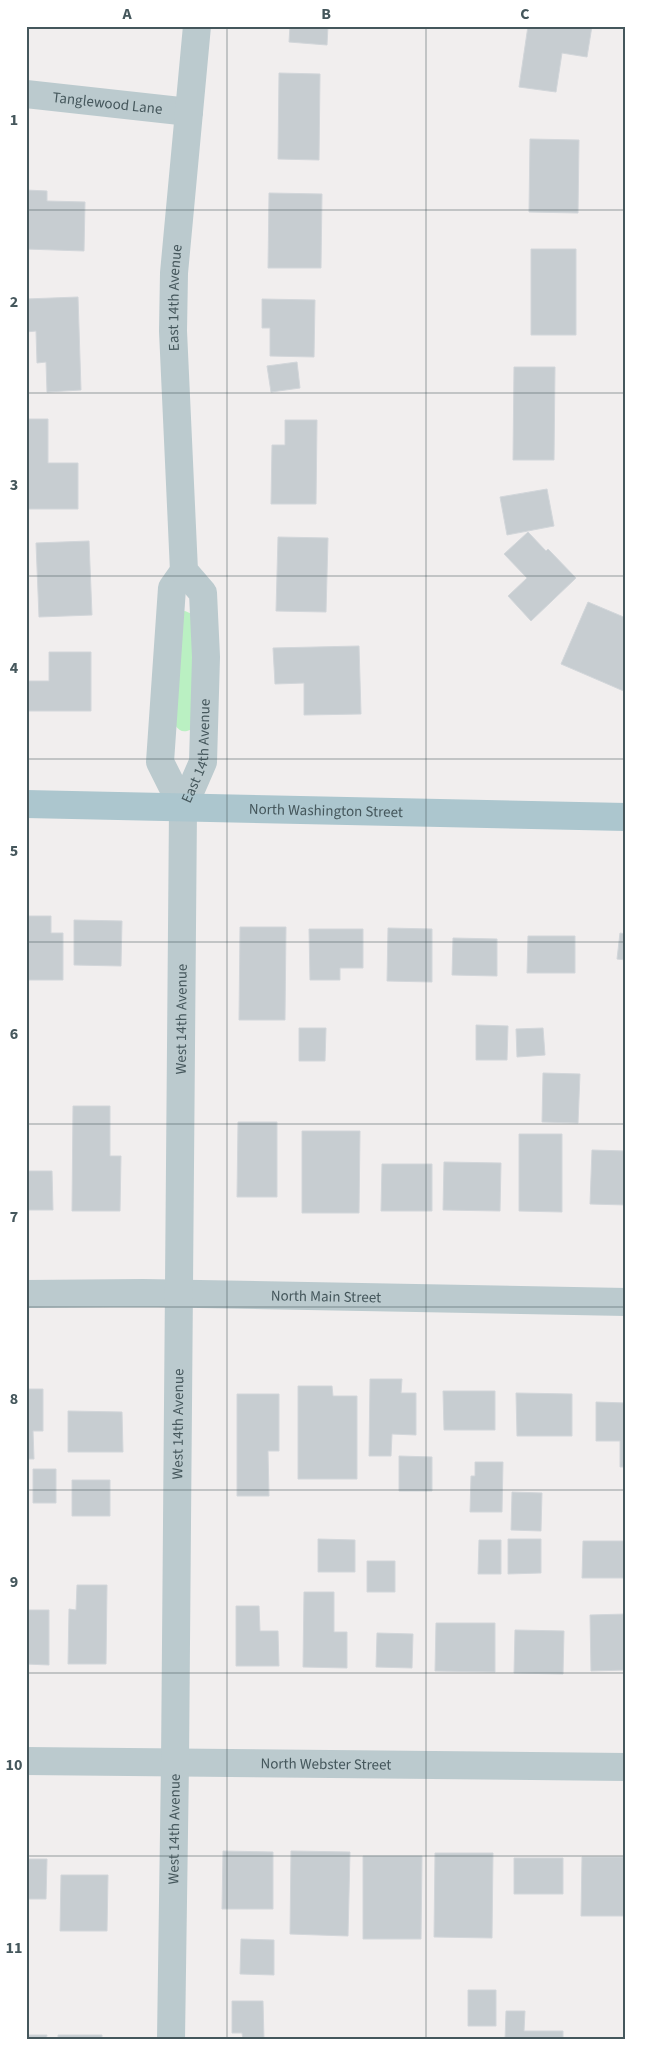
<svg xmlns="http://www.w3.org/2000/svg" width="652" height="2066" font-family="'Source Sans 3',sans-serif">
	<rect width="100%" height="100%" fill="#f1eeee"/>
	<path fill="#baf0c2" d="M185,611L192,614L193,627L192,729C184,733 180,732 175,725L181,612Z"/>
	<path fill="#c7cdd1" stroke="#d2d6da" d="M290,26H328L327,45L289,42Z
		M528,26H592L587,57L562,53L556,92L519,87Z
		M279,73L320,74L319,160L278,159Z
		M530,139L579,140L578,213L529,212Z
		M26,190L47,191V201L85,202L84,251L26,249Z
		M269,193L322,194L321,268H268Z
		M531,249H576V335H531Z
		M78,297L81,390L47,392L46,362L37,363L36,331L26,332V299Z
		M262,299L315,300L314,357L270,356V328H262Z
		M297,362L300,388L271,392L267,366Z
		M514,367H555L554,460H513Z
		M26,419H48V463H78V509H26Z
		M285,420H317L316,504H271L272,445H285Z
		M547,489L554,526L507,535L500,497Z
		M528,532L546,551L548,549L576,578L531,621L508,596L527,578L504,554Z
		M278,537L328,538L326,612L276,611Z
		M89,541L92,615L39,617L36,543Z
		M588,602L626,618V692L561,664Z
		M359,646L361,714L304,715V683L275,684L273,648Z
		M49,652H91V711H26V681H49Z
		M26,916H51V933H63V980H26Z
		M74,920L122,921L121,966L74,965Z
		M240,927H286L285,1020H239Z
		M388,928L432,929V982L387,981Z
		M309,929H363V968H340V980H310Z
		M620,933L626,934V960L617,959Z
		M528,936H575V973H527Z
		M453,938L497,939V976L452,975Z
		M476,1025L508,1026L507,1060H476Z
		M299,1028H326L325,1061H299Z
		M543,1028L545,1055L517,1057L516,1029Z
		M543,1073L580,1074L578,1123L542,1122Z
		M73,1106H110V1156H121L120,1211H72Z
		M238,1122H277V1197H237Z
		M302,1131H360L359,1213H302Z
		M519,1134H562V1212L519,1211Z
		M592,1150L626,1151V1205L590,1204Z
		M444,1162L501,1163L500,1211L443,1210Z
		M382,1164H432V1211H381Z
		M26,1171H52L53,1210H26Z
		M370,1379H402L401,1393H416V1435L392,1434L391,1456H369Z
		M298,1386H332L333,1396H357V1479H298Z
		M26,1389H43V1431H33L34,1459H26Z
		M443,1391H495V1430H444Z
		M516,1393L572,1394V1436H517Z
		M237,1394H279V1451H268L269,1496H237Z
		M596,1402L626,1403V1467H620V1441H596Z
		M68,1411L122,1412L123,1452H68Z
		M399,1456L432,1457V1491H399Z
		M475,1462H503L502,1512H470L471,1476H475Z
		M33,1469H56V1503H33Z
		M72,1480H110V1516H72Z
		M512,1492L542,1493L541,1531L511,1530Z
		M318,1539L355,1540V1572H318Z
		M508,1539H541V1573L508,1574Z
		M479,1540H501V1574H478Z
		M583,1541H626V1578H582Z
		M367,1561H395V1592H367Z
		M77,1585H107L106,1664H68L69,1609L76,1610Z
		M304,1592H334V1632H347V1668L303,1667Z
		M236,1606H259L260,1631H278L279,1666H236Z
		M26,1610H49V1665L26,1664Z
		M626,1614V1670L591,1671L590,1615Z
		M436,1623H495V1672L435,1671Z
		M515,1630L564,1631L563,1674L514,1673Z
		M377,1633L413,1634L412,1668L376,1667Z
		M223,1851L273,1852V1909H222Z
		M291,1851L350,1852L348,1936L290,1934Z
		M435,1853H493L492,1938L434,1937Z
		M363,1856H422L421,1939H363Z
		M582,1857H626V1916H581Z
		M514,1858H563V1894H514Z
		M26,1859H47L46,1899H26Z
		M61,1875H108L107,1931H60Z
		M241,1939L274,1940V1975L240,1974Z
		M468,1990H496V2026H468Z
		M232,2001H263L264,2040H243L242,2033H232Z
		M506,2011H525L524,2031H563V2040H505Z
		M26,2035H47L46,2040H26Z
		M58,2035H102V2040H58Z"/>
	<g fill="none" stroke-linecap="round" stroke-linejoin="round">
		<g stroke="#bbcace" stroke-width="28">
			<path id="s1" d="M26,94L189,112"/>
			<path d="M183,808L160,762L172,588L184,571"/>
			<path id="s2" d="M26,1294L143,1293L626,1302"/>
			<path id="s3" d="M26,1761L626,1767"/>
			<path id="s4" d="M171,2040L175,1763L183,808L203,762L206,657L203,593L184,571L173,331L174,273L197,26"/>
		</g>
		<path stroke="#acc6ce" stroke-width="28" id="s5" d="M26,804L626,817"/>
	</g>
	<path fill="none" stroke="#45575c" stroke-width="1" stroke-opacity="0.55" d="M227,26V2040M426,26V2040M26,210H626M26,393H626M26,576H626M26,759H626M26,942H626M26,1124H626M26,1307H626M26,1490H626M26,1673H626M26,1856H626"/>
	<g text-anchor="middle" stroke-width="4.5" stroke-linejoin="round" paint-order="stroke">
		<g font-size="15" fill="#45575c" stroke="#fff">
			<text dy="5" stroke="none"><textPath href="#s1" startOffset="82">Tanglewood Lane</textPath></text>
			<text dy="5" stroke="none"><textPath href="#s4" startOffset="1754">East 14th Avenue</textPath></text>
			<text dy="5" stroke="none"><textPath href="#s4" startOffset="1292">East 14th Avenue</textPath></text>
			<text dy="5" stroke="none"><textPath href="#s5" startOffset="300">North Washington Street</textPath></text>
			<text dy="5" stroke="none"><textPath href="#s4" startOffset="1021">West 14th Avenue</textPath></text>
			<text dy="5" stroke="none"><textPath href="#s2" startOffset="300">North Main Street</textPath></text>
			<text dy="5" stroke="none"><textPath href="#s4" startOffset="616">West 14th Avenue</textPath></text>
			<text dy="5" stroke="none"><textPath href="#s3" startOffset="300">North Webster Street</textPath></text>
			<text dy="5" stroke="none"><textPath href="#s4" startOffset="211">West 14th Avenue</textPath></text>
		</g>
	</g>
	<rect width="652" height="2066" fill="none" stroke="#ffffff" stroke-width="55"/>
	<rect x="28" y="28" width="596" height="2010" fill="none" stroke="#45575c" stroke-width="2"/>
	<g font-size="16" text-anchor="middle" font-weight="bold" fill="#45575c">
		<text x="127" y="19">A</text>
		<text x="326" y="19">B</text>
		<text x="525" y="19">C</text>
		<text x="14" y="125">1</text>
		<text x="14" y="307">2</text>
		<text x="14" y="490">3</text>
		<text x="14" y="673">4</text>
		<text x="14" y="856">5</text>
		<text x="14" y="1039">6</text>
		<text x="14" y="1222">7</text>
		<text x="14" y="1404">8</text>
		<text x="14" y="1587">9</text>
		<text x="14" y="1770">10</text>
		<text x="14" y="1953">11</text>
	</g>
</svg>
